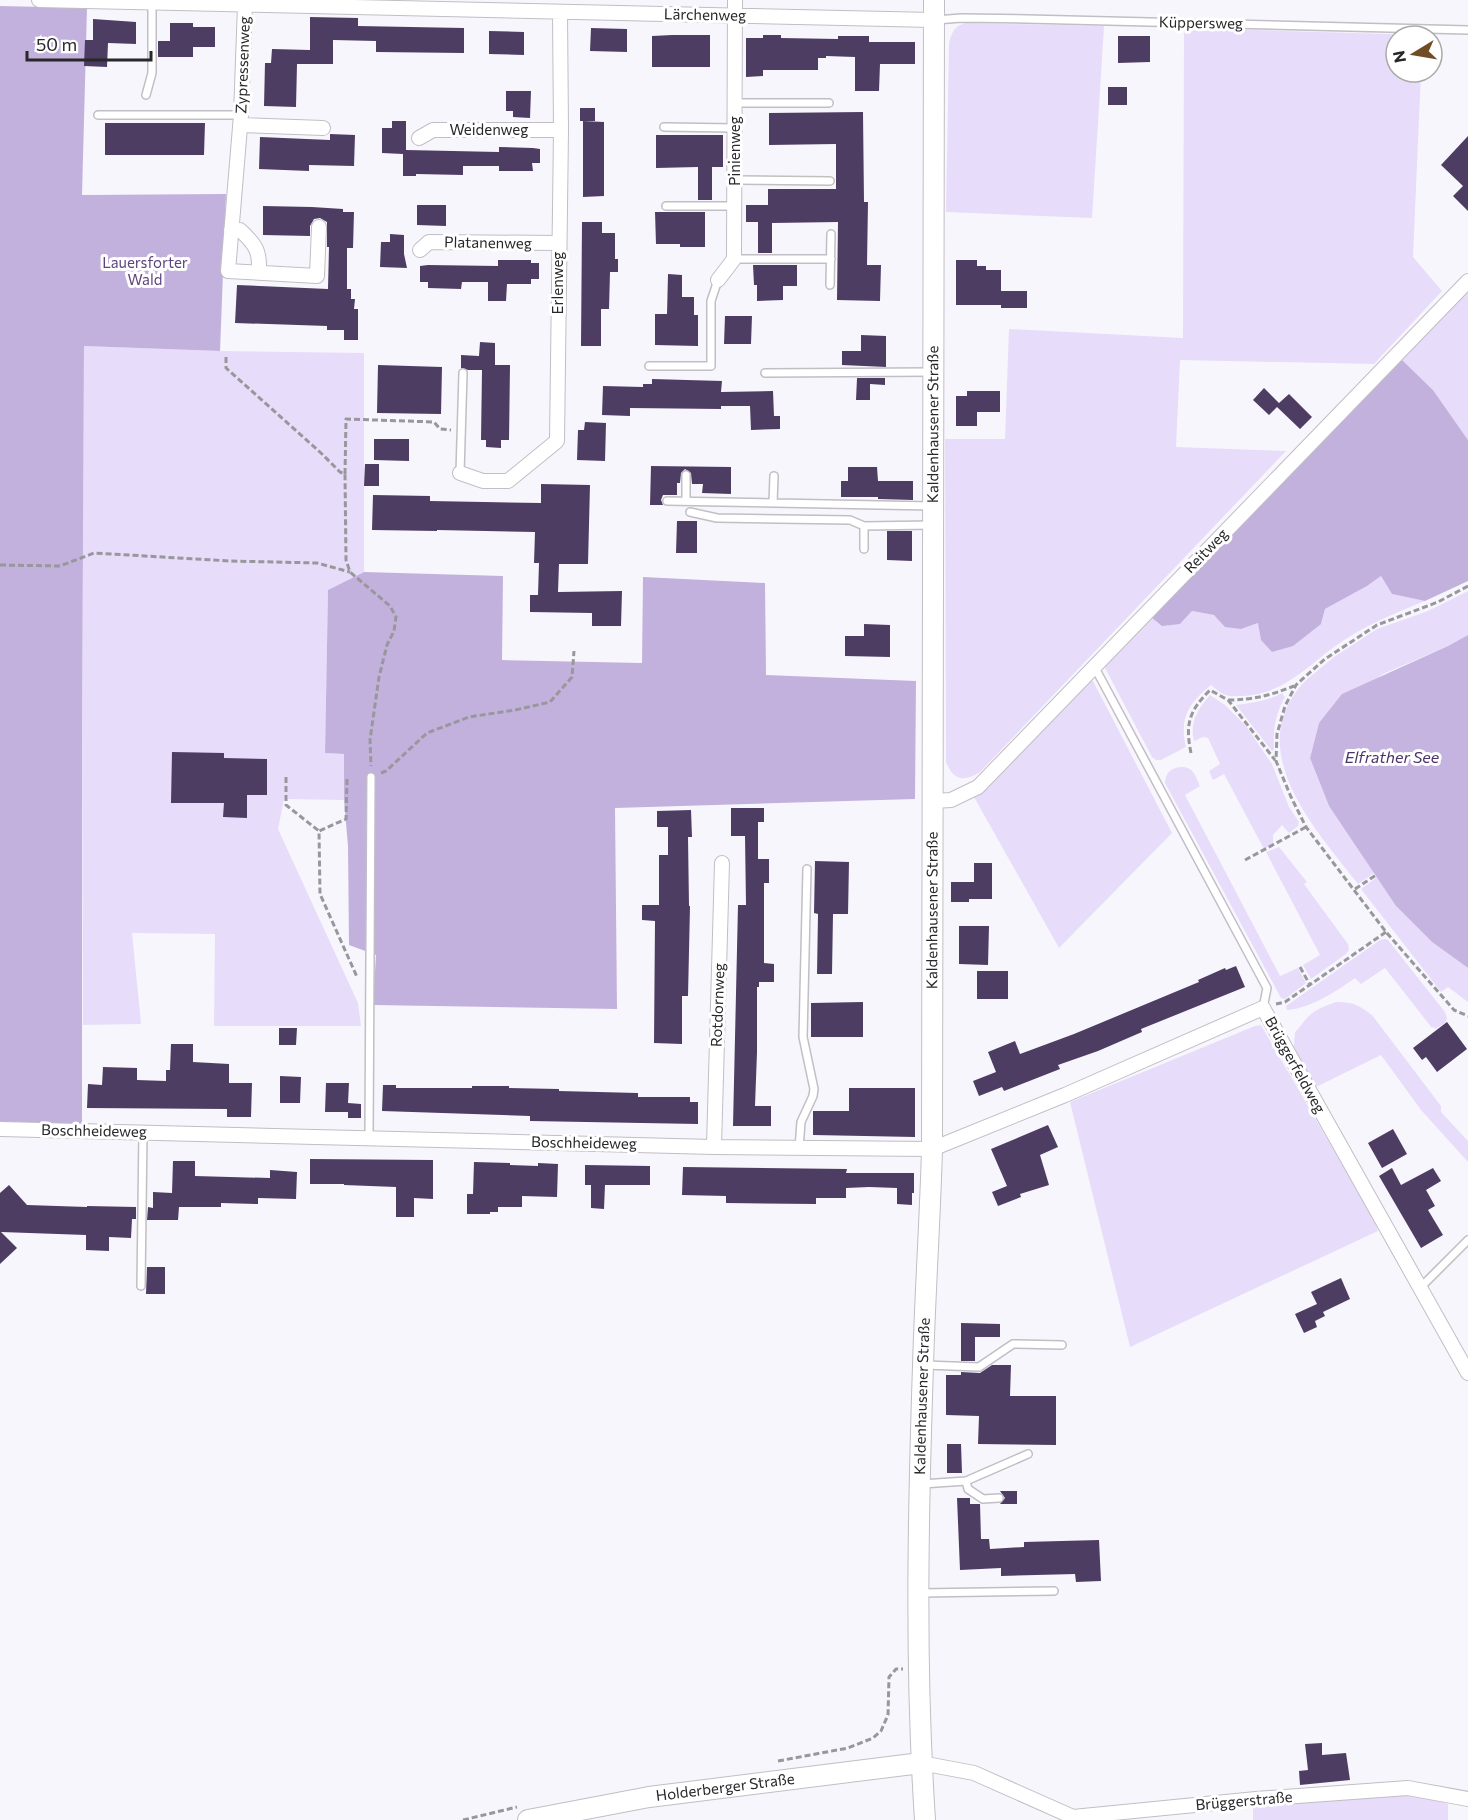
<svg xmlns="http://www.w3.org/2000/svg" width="1468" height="1820" font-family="Commissioner,sans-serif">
	<rect width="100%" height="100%" fill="#f8f6fd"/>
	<path fill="#e8dcfb" d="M966,23L1104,26L1092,218L946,212L949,43C952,32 954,26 966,23Z
		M1184,28L1422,35L1396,36V72H1421L1413,257L1442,291L1374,364L1180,360L1176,447L1286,451L980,772C964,782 954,781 946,762L945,439H1005L1009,329L1183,338Z
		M1468,292V440L1433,390L1401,359Z
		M84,346L220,351L364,353V572L328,590L325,753L344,754V800L284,799L278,829L358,1003L361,1026H214L215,934L132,933L141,1024L83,1025L82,735Z
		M1381,576L1392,594L1425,601C1398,612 1373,622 1349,637C1312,659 1287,696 1240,696C1236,696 1230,697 1226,695C1221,694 1215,688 1211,685C1189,703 1179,718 1186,747L1161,760H1156L1152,757L1105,668L1106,661L1151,617L1180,624L1192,611L1214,615L1241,629L1258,623L1321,624L1325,609L1367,586Z
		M1468,591V635L1448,646L1383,674L1319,723L1310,758L1329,806L1374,873L1358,884C1316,830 1240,749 1305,681L1334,657L1377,629L1428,611Z
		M1087,680L1093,681L1172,833L1059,948L974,797Z
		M1282,693L1285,697C1275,716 1273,728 1274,750L1272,751L1236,705C1252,703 1267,701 1282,693Z
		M1210,695L1225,705L1246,726L1272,764L1289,807L1299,822L1298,826L1289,833L1282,825L1273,835V844L1264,849L1224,774L1213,780L1209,771L1220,764L1208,738L1203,737L1194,741C1189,722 1198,709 1210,695Z
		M1181,767C1194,767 1195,775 1200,786L1185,795L1280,976L1298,968L1306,983L1285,999L1281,998L1165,783C1165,773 1171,768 1181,767Z
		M1279,847L1307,882L1304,884L1348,944L1349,950L1346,954L1311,979L1303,965L1320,955L1266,852Z
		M1377,877L1396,906L1432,942L1468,968V1002L1448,987L1441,992L1361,889Z
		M1385,939L1388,940L1445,1012L1447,1018L1445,1023L1435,1029L1434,1027L1432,1028L1385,968L1361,984L1355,978C1335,992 1311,1008 1287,1010L1286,1006L1380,940Z
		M1336,1002C1354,1002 1358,1005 1372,1015L1441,1106V1112L1468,1141V1162L1421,1110L1381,1055L1314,1088L1293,1056L1295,1032C1301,1027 1303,1021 1309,1016C1316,1009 1327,1005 1336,1002Z
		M1261,1025L1374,1220L1378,1231L1130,1347L1070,1102L1255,1026Z
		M1402,1795L1425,1796L1448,1804V1820H1253V1806Z"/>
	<path fill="#c3b1dd" d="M0,6L87,8L82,195L226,194L220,351L84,346L82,735V1124L0,1122Z
		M1401,359L1433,390L1468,440V581L1425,601L1392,594L1381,576L1367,586L1325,609L1321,624L1293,646L1272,652L1261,640L1258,623L1241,629L1225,627L1214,615L1192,611L1180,624L1162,626L1151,617Z
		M364,572L503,576L502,660L642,663L643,577L765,583L766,675L916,681L915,799L615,808L617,1009L373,1005L376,955L349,945L348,846L344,800V754L325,753L328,590Z"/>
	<path fill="#c6b4e0" d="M1468,635V968L1432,942L1396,906L1329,806L1310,758L1319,723L1342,694L1448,646Z"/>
	<path fill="#4e3d63" d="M310,17L358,18V26L464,28V53L376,52V41L333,40V64H297L296,107L264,106L265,63H271L272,49L310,50Z
		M93,19L136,22V44L108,43L107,67L84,66L85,40H93Z
		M170,23H193V27H215V47H193V57H158V41H170Z
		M591,28L627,29V52L590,51Z
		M489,31L524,32V55L489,54Z
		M672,35H710V67H652V36Z
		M763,35H781V38L838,39V36H869V42H915V64H880L879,91H855V57L826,56V58H818V70H763V76L746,77V38H763Z
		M1118,36H1150V62L1118,63Z
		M1108,87H1127V105H1108Z
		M506,91H531L530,118L513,117V111H506Z
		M580,108H595V121H580Z
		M863,112L864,202H868L867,265H881L880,301L837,300L838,222L772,223V253H758V222H746V205H768V189H836V144L769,145V113Z
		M392,121H406V150L499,152V147L533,148L540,149V163H532L533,171H499V166H463V175L416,174V176H403V154L382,153V128H392Z
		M583,121L604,122V196L583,197Z
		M105,123H205L204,155H105Z
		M330,134L355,135L354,166L309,165V171L259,169L260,137L330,140Z
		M656,135H723V167H712V200H698V167L656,168Z
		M1468,136V211L1453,196L1463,186L1441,165Z
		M417,205H446V226L417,225Z
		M263,206L312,207L343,209V212H354L353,248H347V289H351V299H355L354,309H358V340H344V330H327V326L235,323L237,285L328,289L329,247H327V222L320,218L314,219L310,226V236L263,235Z
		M655,212H705V247H680V244H656Z
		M582,222H602V233H615V259H618V272H610L609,309H601V346H581Z
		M390,234L404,235V254L407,268L380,267L381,242H390Z
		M498,260H531V263H539V279H531V284H507L506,301H488V282H462L461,289L428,288V282H420V266L428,265L498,266Z
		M956,260H977V266H986V270H1001V291H1027V308H1001V305H956Z
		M753,265H797V286H783V300L757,301V285H754Z
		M668,274L682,275V297H694V315H698V346L655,345V314H667Z
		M725,316H752L751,344H724Z
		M861,335L886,336V367L842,365V351H861Z
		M480,342L495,343V365H510L509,440H501V448L486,447V440H481L482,370H468L461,368V355L479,356Z
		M378,365L442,367L441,414L377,413Z
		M857,378H885V385L870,384V400H856Z
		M652,379L722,381L721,392L773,391L774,416H780V429L751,430L750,406H721V409L630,408V416L602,415L603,386L643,387V384H652Z
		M1264,388L1279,403L1289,394L1312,417L1300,429L1277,407L1269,415L1253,400Z
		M967,391H1000V412H977V426H956V396H967Z
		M585,422L606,423L605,461L577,460L578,430H584Z
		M374,439H409V461L374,460Z
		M365,464H379V486H364Z
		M651,466L731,467V494L702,493L703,484H692L691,473L685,469L681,473L680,483H677V495H663L661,500L663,505H650Z
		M848,467H877L878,481H913V500L878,499V497H841V481H848Z
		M541,484L590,485L588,564H559L558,592L622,591L621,626H592V613L530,612V595H538L539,563H534L535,532L437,530V531L372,530L373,495L430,496V501L541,503Z
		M677,521H697V553H676Z
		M887,531H912V561L887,560Z
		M864,624L890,625V657L845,656V636H864Z
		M172,752L224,753V758L267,759V795H247V818L223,817L224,803H171Z
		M731,808H764V822H758V859H769V883H764V963L774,964V982H759V987H757V1052L755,1106H771V1126H733L738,905H746L745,836H731Z
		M691,810L692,837H688L689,906H690L688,996H682V1044L654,1043L655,921L642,920V905H659V855H668V827H657V811Z
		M815,861L849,862L848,914H833L832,974H817L818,914L814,913Z
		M974,863H992V899H969V902H951V882H974Z
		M959,926H989L988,965L959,964Z
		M1236,966L1245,987L1141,1029L1142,1032L1098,1051L1058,1065L1060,1069L1004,1091L1002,1087L979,1096L973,1081L996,1072L988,1052L1015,1041L1020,1054L1074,1034L1199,982L1198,980L1225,968L1226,970Z
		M977,971H1008V999H977Z
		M863,1002V1037H811V1003Z
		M1447,1022L1467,1049L1437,1072L1426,1057L1422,1060L1413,1048Z
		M279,1028H297L296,1045H279Z
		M171,1044H193V1062L229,1064V1083H252L251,1117H227V1109L87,1108L88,1084L102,1085L103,1067L137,1068V1080L166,1081V1070H170Z
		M280,1076L301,1077L300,1103H280Z
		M326,1083H349L348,1103L361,1104V1118H348V1111V1112H325Z
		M383,1085H396V1088H472V1086H509V1088L559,1089V1091L638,1093V1097H690V1102H698V1124L530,1121V1116L382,1111Z
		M849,1088H915V1137L813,1135V1111H849Z
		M1048,1125L1058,1147L1040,1155L1049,1185L1020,1194L1021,1197L998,1206L992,1192L1007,1186L991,1149Z
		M1393,1129L1407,1154L1382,1168L1368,1143Z
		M310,1159L433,1160V1199L414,1198V1217H396V1187L344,1185V1184H310Z
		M173,1161H195V1176L270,1178V1170L297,1172L296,1199L258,1198V1204L221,1203V1207H179L178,1220H147L148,1207L153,1208V1192L172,1193Z
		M474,1162L510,1163V1165L538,1166V1163L558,1164L557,1197L522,1196V1207H498V1212H490V1214H467V1194H473Z
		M585,1165L650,1166V1185H605L604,1209L591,1208V1185H585Z
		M683,1167L847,1169L846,1173H914V1193H912V1205L897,1204V1188L869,1187L846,1188V1198H816V1204L726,1203V1196L682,1195Z
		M1392,1168L1401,1185L1433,1168L1441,1181L1426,1190L1435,1206L1428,1210L1443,1235L1421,1248L1379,1176Z
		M9,1185L27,1205L87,1207V1206L136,1207V1219H132L131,1238L109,1237V1251L86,1250V1235L1,1232L17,1248L0,1264V1193Z
		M147,1267H165V1294H146Z
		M1341,1278L1350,1299L1323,1312L1325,1316L1315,1321L1317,1327L1304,1333L1295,1314L1317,1304L1311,1292Z
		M961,1323L1000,1324V1337H975V1361H961Z
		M992,1365H1011L1010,1396H1056V1445L978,1444L979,1416L946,1415V1375H961V1372L980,1373Z
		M947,1444H961L962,1473H947Z
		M1000,1491H1017V1504H1000L1005,1498Z
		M957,1498H970V1504H980L981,1539H989L990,1549L1024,1547V1542L1099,1540L1101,1581L1076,1582L1075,1574L1001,1576V1568L960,1570Z
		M1322,1743V1755L1346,1753L1350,1780L1300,1785L1299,1771L1308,1770L1305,1744Z"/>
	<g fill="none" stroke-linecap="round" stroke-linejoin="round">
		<defs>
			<path id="lane" d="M936,20L961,18L1027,19L1468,30
				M146,95L152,73V3
				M735,103H829
				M98,115H241
				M664,127L735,128
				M735,180L830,181
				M666,206H735
				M734,259H831
				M830,285L831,234
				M649,366H711V301L718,280
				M765,373L930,372
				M460,473L463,373
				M667,501L932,506
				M686,501V475
				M773,503L774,476
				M690,512L717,518L850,520L864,526
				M864,549V526L932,525
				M1094,666L1267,988L1263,1008
				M369,1138L371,777
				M799,1148L801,1122L813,1096L814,1089L803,1037L807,869
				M141,1286L143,1132
				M1420,1288L1468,1240
				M925,1365L979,1367L1013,1344L1062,1345
				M966,1481L968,1489L983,1499L999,1498
				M922,1484L966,1481L1028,1454
				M921,1593L1054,1591"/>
			<path id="street" d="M39,0L934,20
				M245,5L241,115L228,271L317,276L319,227
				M240,125L323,128
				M419,138L433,130H561
				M231,230H240C256,245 260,251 259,272
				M420,250L429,242L558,243
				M718,280L734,259L735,0
				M460,473L483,481H508L557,441L561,130L560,12
				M933,801L951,800L978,787L1468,281
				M0,1129L714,1147L932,1149L1065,1095L1263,1008L1468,1373
				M714,1147L722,863
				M921,1763L974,1773L1073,1817L1256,1799L1408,1788L1468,1799"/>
			<g id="secondary">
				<path id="s1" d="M528,1820L649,1797L921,1763"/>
				<path id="s2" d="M925,1820C915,1669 918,1517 923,1366C925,1294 930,1221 932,1149L934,0"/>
			</g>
		</defs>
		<use href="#lane" stroke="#c1bec4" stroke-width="10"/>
		<use href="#street" stroke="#c1bec4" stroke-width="16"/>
		<use href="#secondary" stroke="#c1bec4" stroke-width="22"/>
		<path stroke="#98979b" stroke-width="3" stroke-dasharray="6 3" stroke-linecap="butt" d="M226,357V368L322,454L340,472L345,474L346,560L350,572L390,606L396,617L394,631L387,645L379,677L370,740L371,766
			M345,474L346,419L434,422L440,429L451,430
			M0,565L60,566L94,553L230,561L317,563L350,572
			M1468,586L1438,602L1377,625L1325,659L1296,685L1285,706L1277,734L1276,761L1291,797L1306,827L1386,932L1454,1010L1468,1016
			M1228,700C1254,700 1271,695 1294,686
			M1191,753C1185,724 1189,711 1210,690L1228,700L1275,760
			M381,773L386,771L427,733L469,717L515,710L550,702L572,677L574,651
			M286,777V805L319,831
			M347,779L346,819L319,831L320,894L357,977
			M1245,860L1306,827
			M1355,889L1376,875
			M1300,967L1310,985
			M1276,1004L1285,1002L1386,932
			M778,1761L848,1748L873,1738L881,1731L888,1715L889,1677L896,1669H903
			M463,1820L517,1807"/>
		<use href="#lane" stroke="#fff" stroke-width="7"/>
		<use href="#street" stroke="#fff" stroke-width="14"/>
		<use href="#secondary" stroke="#fff" stroke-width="20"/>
	</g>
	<g text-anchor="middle" stroke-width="6" stroke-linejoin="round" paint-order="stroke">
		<g font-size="15" fill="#282729" stroke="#fff">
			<text transform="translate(705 15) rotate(1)" y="5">Lärchenweg</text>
			<text transform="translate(1201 23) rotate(1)" y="5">Küppersweg</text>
			<text transform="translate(243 65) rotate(-88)" y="5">Zypressenweg</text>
			<text x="489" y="135">Weidenweg</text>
			<text transform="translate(735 151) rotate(-90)" y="5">Pinienweg</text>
			<text transform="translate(488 243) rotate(1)" y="5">Platanenweg</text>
			<text transform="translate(558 283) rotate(-90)" y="5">Erlenweg</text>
			<text dy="5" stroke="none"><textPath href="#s2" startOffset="1396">Kaldenhausener Straße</textPath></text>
			<text transform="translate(1206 551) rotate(-46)" y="5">Reitweg</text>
			<text dy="5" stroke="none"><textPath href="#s2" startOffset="910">Kaldenhausener Straße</textPath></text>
			<text transform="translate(718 1005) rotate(-88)" y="5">Rotdornweg</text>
			<text transform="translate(1295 1065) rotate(61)" y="5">Brüggerfeldweg</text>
			<text transform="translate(94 1131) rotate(1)" y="5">Boschheideweg</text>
			<text transform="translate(584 1143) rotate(1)" y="5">Boschheideweg</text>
			<text dy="5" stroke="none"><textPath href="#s2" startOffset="424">Kaldenhausener Straße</textPath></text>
			<text dy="5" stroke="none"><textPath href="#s1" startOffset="200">Holderberger Straße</textPath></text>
			<text transform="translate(1244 1801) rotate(-5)" y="5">Brüggerstraße</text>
		</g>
		<g font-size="15" fill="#5e447d" stroke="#fff">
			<text x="145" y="268">Lauersforter<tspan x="145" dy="17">Wald</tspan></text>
		</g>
		<g font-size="16" font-style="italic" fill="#4b3268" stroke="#fff">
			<text x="1392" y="763">Elfrather See</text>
		</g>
	</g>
	<g transform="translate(1414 54) rotate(259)"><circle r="28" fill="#ffffff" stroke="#a9a9a9" stroke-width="1.5"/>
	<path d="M0-4.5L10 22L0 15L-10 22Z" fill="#704d26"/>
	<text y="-9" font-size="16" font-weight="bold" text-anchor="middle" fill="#282729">N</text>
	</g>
	<path d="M27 51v9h124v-9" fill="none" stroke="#282729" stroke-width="3"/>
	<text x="36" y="51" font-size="18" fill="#282729" stroke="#ffffff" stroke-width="4.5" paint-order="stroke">50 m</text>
</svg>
